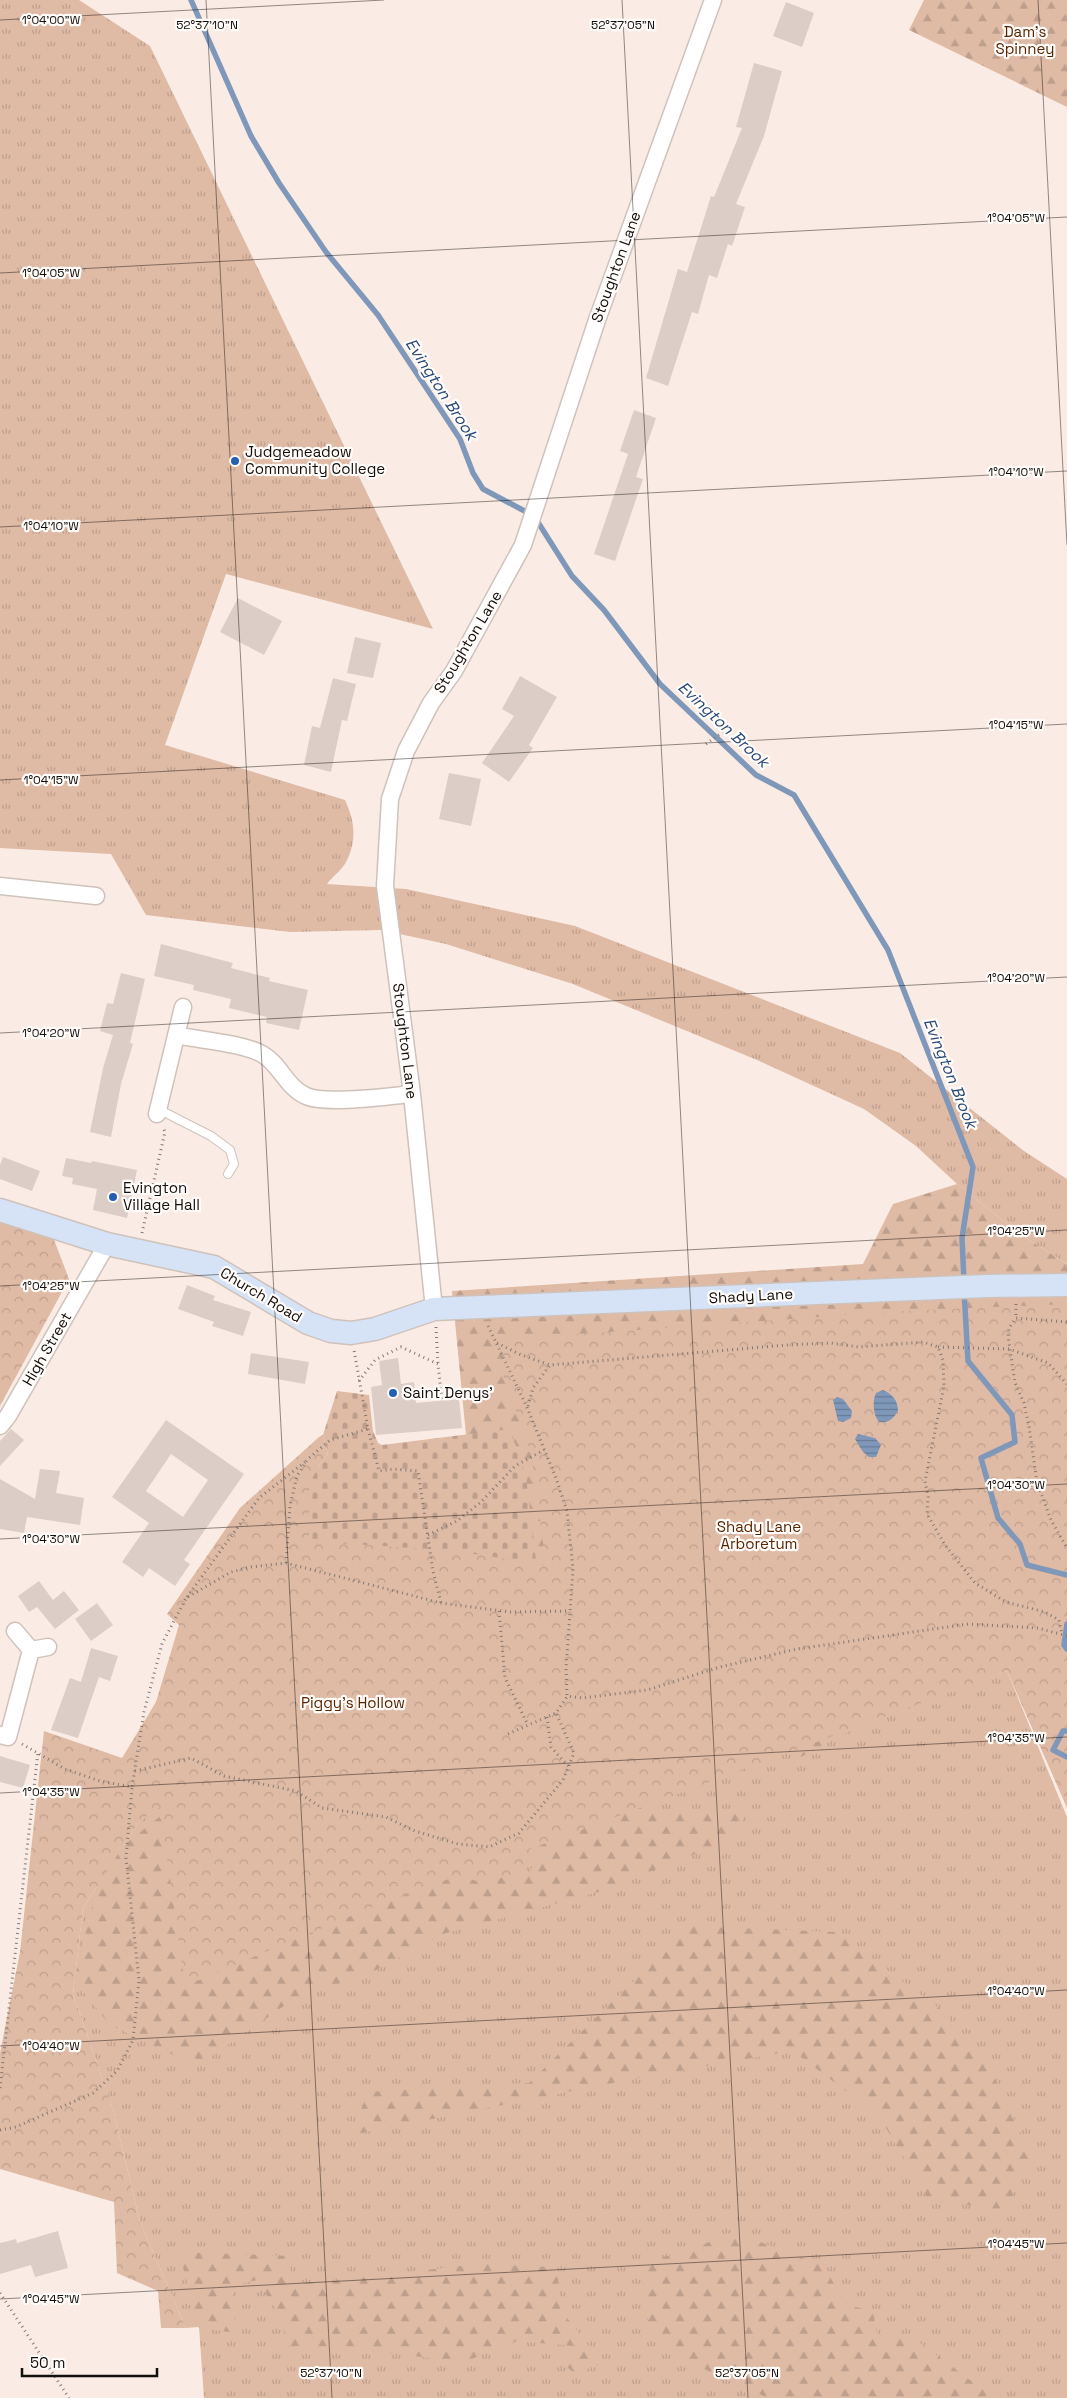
<svg xmlns="http://www.w3.org/2000/svg" width="1067" height="2398" font-family="'Space Grotesk',sans-serif">
	<defs>
		<pattern id="grass-tufts" width="24" height="20" patternUnits="userSpaceOnUse" patternTransform="scale(1.25)"><rect width="24" height="20" fill="#dfbaa5"/><path d="M3 7l-1-3M5 7V3M7 7l1-3M15 17l-1-3M17 17v-4M19 17l1-3" fill="none" stroke="#be9f8d"/></pattern>
		<pattern id="forest-firs" width="22" height="20" patternUnits="userSpaceOnUse" patternTransform="scale(1.25)"><rect width="22" height="20" fill="#dfbaa5"/><path d="M5 1l3.5 6h-7zM16 11l3.5 6h-7z" fill="#be9f8d"/></pattern>
		<pattern id="cemetery-stones" width="16" height="16" patternUnits="userSpaceOnUse" patternTransform="scale(1.25)"><rect width="16" height="16" fill="#dfbaa5"/><path d="M2 7V4a2 2 0 0 1 4 0v3zM10 15v-3a2 2 0 0 1 4 0v3z" fill="#be9f8d"/></pattern>
		<pattern id="park-crowns" width="20" height="18" patternUnits="userSpaceOnUse" patternTransform="scale(1.25)"><rect width="20" height="18" fill="#dfbaa5"/><path d="M2 6a3 3 0 1 1 6 0M12 15a3 3 0 1 1 6 0" fill="none" stroke="#be9f8d"/></pattern>
		<pattern id="water-rules" width="6" height="5" patternUnits="userSpaceOnUse" patternTransform="scale(1.25)"><rect width="6" height="5" fill="#7f98ba"/><path d="M0 2.5h6" fill="none" stroke="#677a95"/></pattern>
	</defs>
	<rect width="100%" height="100%" fill="#faece4"/>
	<path fill="url(#grass-tufts)" d="M0,0H79L150,46L433,629L226,574L165,745L345,800C355,821 357,842 346,862C342,870 332,877 327,884L406,889L575,926L900,1053L1024,1151L1067,1179V1264L1020,1234L957,1184L916,1146L864,1109L757,1060L573,984L446,944L381,930L290,932L146,915L111,854L0,848Z
		M1007,1671L1067,1817V2398H204L199,2327L186,2328L140,2222L113,2109L73,1994L83,1908L139,1822L169,1800L532,1840Z"/>
	<path fill="url(#forest-firs)" d="M924,0H1067V107L909,30Z
		M957,1184L1020,1234L1067,1264V1808L1045,1662L987,1664L892,1709L801,1757L769,1715L632,1765L642,1811L706,1810L742,1812L743,1835L602,1891L443,1934L376,1970L294,1999L197,2066L110,2025L74,1980L103,1862L169,1809L461,1870L527,1879L540,1847L510,1779L467,1445L452,1291L863,1264L893,1204Z
		M690,1926L836,1932L943,2011L994,2077L1033,2158L1005,2209L929,2201L879,2116L793,2051L643,2077L351,2135L368,2092L529,2083Z
		M733,2232L819,2264L830,2277L846,2304L873,2312L878,2338L912,2337L994,2398H768L687,2361L644,2315L642,2260L681,2254Z
		M179,2252L290,2256L292,2283L324,2282L477,2264L557,2267L561,2310L602,2363L575,2374L567,2367L574,2346L517,2341L461,2363L349,2346H287L281,2318L257,2280L232,2286L236,2333L199,2328Z"/>
	<path fill="url(#cemetery-stones)" d="M337,1391L369,1395L373,1431L378,1443L382,1445L510,1429L526,1476L540,1595L299,1551L302,1488L328,1454L323,1435Z"/>
	<path fill="url(#park-crowns)" d="M0,1219L53,1237L69,1279L0,1406Z
		M1067,1304V1808L1007,1671L530,1849L523,1871L485,1883L457,1876L365,1910L185,1986L160,1807L139,1822L83,1908L73,1994L113,2109L140,2222L186,2328H161L158,2291L117,2273L114,2202L0,2169V2053L20,1952L44,1731L122,1758L156,1702L179,1625L167,1614L240,1508L319,1437L323,1435L328,1454L318,1467L309,1485V1541L455,1551L546,1565L531,1453L500,1367L509,1339L903,1311Z"/>
	<path fill="url(#water-rules)" d="M883,1390C892,1394 898,1400 898,1411C893,1419 889,1423 879,1422C873,1415 872,1401 876,1393Z
		M837,1397L843,1399L852,1411L851,1418L843,1422L838,1421L833,1400Z
		M858,1434L875,1438L881,1445L876,1457H869L863,1452L855,1439Z"/>
	<g fill="none" stroke-linecap="round" stroke-linejoin="round">
		<path stroke="#7f98ba" stroke-width="5.5" d="M191,0L251,136L279,183L326,252L378,315L429,392L460,439L473,473L483,489L534,516L572,576L604,610L660,684L756,775L794,795L888,950L973,1167L962,1238L964,1281
			M964,1290L968,1361L1012,1415L1015,1442L981,1458L998,1518L1020,1544L1027,1565L1067,1575
			M1067,1624L1064,1645L1067,1649
			M1067,1731H1063L1053,1750L1067,1757"/>
	</g>
	<path fill="#dccec7" fill-rule="evenodd" d="M786,2L814,13L802,47L773,36Z
		M754,63L782,71L764,136L736,204L745,207L732,246L728,244L717,278L709,275L698,314L692,312L668,386L646,378L678,269L687,272L711,196L714,197L742,128L736,127Z
		M634,410L656,418L636,477L643,479L615,561L594,554L628,454L620,451Z
		M238,598L282,621L264,655L220,632Z
		M355,637L381,643L373,678L347,673Z
		M520,676L557,697L529,745L533,748L509,782L482,763L514,716L502,709Z
		M333,678L356,684L347,721L342,720L331,772L304,765L312,726L320,728Z
		M449,773L481,779L471,826L439,819Z
		M161,944L233,963L231,968L270,978L269,981L308,990L299,1030L266,1023L267,1017L229,1008L231,999L193,990L194,985L154,976Z
		M121,973L145,979L130,1043L133,1044L121,1084L111,1137L90,1132L103,1068L113,1035L100,1031L107,1003L113,1004Z
		M3,1157L40,1171L32,1191L0,1179V1165Z
		M66,1158L91,1163L92,1161L137,1170L127,1218L93,1210L97,1189L72,1184L73,1178L62,1176Z
		M187,1285L215,1296L213,1300L251,1312L243,1336L212,1326L214,1322L178,1309Z
		M251,1353L309,1362L305,1384L248,1374Z
		M398,1358L401,1384L414,1382L416,1403L459,1399L462,1428L376,1435L371,1387L382,1385L379,1361Z
		M166,1420L244,1474L184,1560L190,1564L175,1586L149,1568L143,1577L122,1562L149,1523L112,1497ZM171,1454L208,1480L183,1517L146,1491Z
		M11,1429L24,1440L0,1466V1441Z
		M40,1469L60,1471L56,1493L84,1498L80,1525L27,1517L24,1533L0,1529V1479L35,1499Z
		M39,1581L53,1600L64,1591L79,1610L55,1629L37,1607L29,1612L18,1596Z
		M97,1603L113,1625L91,1641L75,1619Z
		M91,1648L118,1656L110,1681L99,1677L78,1738L51,1730L70,1678L81,1682Z
		M0,1756L30,1765L23,1788L0,1782Z
		M58,2231L68,2268L35,2277L31,2265L0,2274V2243L16,2239L17,2243Z"/>
	<g fill="none" stroke-linecap="round" stroke-linejoin="round">
		<defs>
			<path id="lane" d="M158,1109L211,1136L230,1150L234,1164L228,1174"/>
			<path id="street" d="M0,886L96,896
				M176,1035C199,1040 242,1043 262,1054C280,1064 286,1087 306,1096C325,1105 390,1096 412,1094
				M157,1114L183,1007
				M434,1309L412,1094L385,886L390,799L406,751L431,703L454,671L523,545L597,320L713,0
				M0,1426L8,1416L107,1244
				M31,1650L48,1647
				M0,1735L8,1737L31,1650L15,1631"/>
			<path id="secondary" d="M0,1210L107,1244L214,1267L308,1323L331,1331L351,1333L375,1329L434,1309L987,1286L1067,1285"/>
		</defs>
		<use href="#lane" stroke="#cfc2bb" stroke-width="10"/>
		<use href="#street" stroke="#cfc2bb" stroke-width="19"/>
		<use href="#secondary" stroke="#cfc2bb" stroke-width="25"/>
		<path stroke="#827974" stroke-width="3" stroke-dasharray="1 4" stroke-linecap="butt" d="M706,744L727,729
			M142,1233L165,1132L163,1127
			M1016,1304V1318
			M1067,1322L1016,1318L1009,1328L1008,1336L1015,1383L1024,1403L1029,1427L1037,1482L1051,1520L1067,1548
			M488,1326L526,1405L556,1478L567,1511L573,1569L566,1669L567,1696L582,1698L647,1690L720,1667L797,1649L968,1624L1038,1628L1067,1636
			M436,1327L438,1364
			M497,1343L519,1354L550,1365
			M938,1347L1009,1349L1048,1363L1067,1384
			M359,1381L375,1360L401,1347L438,1364L442,1401
			M528,1406L533,1388L550,1365L787,1345L830,1343L859,1347L923,1342L938,1347L943,1360L944,1386L925,1481L928,1497L927,1514L945,1545L975,1583L1006,1602L1045,1612L1059,1620L1062,1634
			M368,1429L379,1471L393,1469L418,1471L433,1571L441,1603
			M428,1535L457,1521L481,1502L515,1466L544,1450
			M286,1563L290,1506L297,1476L307,1460L330,1440L368,1429L354,1350
			M187,1597L259,1498L305,1462
			M499,1611L505,1678L528,1725
			M547,1717L551,1747L568,1766
			M508,1734L556,1713L567,1697
			M22,1744L65,1769L100,1781L132,1787L144,1712L162,1644L186,1598L231,1572L251,1567L286,1563L441,1603L510,1612L569,1611
			M135,1771L191,1758L224,1776L296,1791L322,1808L386,1817L415,1831L458,1844L489,1847L519,1833L563,1780L574,1753L556,1713
			M0,2088L38,1752
			M0,2130L16,2127L93,2093L117,2071L133,2040L139,1980L126,1858L132,1787
			M0,2293L69,2398"/>
		<use href="#lane" stroke="#fff" stroke-width="8"/>
		<use href="#street" stroke="#fff" stroke-width="16"/>
		<use href="#secondary" stroke="#d6e3f6" stroke-width="22"/>
	</g>
	<path fill="none" stroke="#120e0b" stroke-width="1" stroke-opacity="0.45" d="M206,0L332,2398M622,0L748,2398M1038,0L1067,545M0,20L384,0M0,273L1067,217M0,527L1067,471M0,780L1067,724M0,1033L1067,977M0,1286L1067,1230M0,1539L1067,1484M0,1793L1067,1737M0,2046L1067,1990M0,2299L1067,2243"/>
	<g fill="#2360b1" stroke="#fffcfa" stroke-width="2">
		<circle cx="235" cy="461" r="5"/>
		<circle cx="113" cy="1197" r="5"/>
		<circle cx="393" cy="1393" r="5"/>
	</g>
	<g text-anchor="middle" stroke-width="4.5" stroke-linejoin="round" paint-order="stroke">
		<g font-size="15" fill="#572400" stroke="#fffcfa">
			<text x="1025" y="37">Dam's<tspan x="1025" dy="17">Spinney</tspan></text>
			<text x="759" y="1532">Shady Lane<tspan x="759" dy="17">Arboretum</tspan></text>
			<text x="353" y="1708">Piggy's Hollow</text>
		</g>
		<g font-size="15" fill="#120e0b" stroke="#fffcfa">
			<text transform="translate(616 267) rotate(-70)" y="5">Stoughton Lane</text>
			<text transform="translate(468 642) rotate(-59)" y="5">Stoughton Lane</text>
			<text transform="translate(405 1041) rotate(83)" y="5">Stoughton Lane</text>
			<text transform="translate(261 1295) rotate(31)" y="5">Church Road</text>
			<text transform="translate(751 1296) rotate(-3)" y="5">Shady Lane</text>
			<text transform="translate(47 1349) rotate(-60)" y="5">High Street</text>
		</g>
		<g font-size="15" fill="#120e0b" stroke="#fffcfa" text-anchor="start">
			<text x="245" y="457">Judgemeadow<tspan x="245" dy="17">Community College</tspan></text>
			<text x="123" y="1193">Evington<tspan x="123" dy="17">Village Hall</tspan></text>
			<text x="403" y="1398">Saint Denys'</text>
		</g>
		<g font-size="16" font-style="italic" fill="#274878" stroke="#fffcfa">
			<text transform="translate(442 389) rotate(57)" y="6">Evington Brook</text>
			<text transform="translate(724 724) rotate(43)" y="6">Evington Brook</text>
			<text transform="translate(951 1073) rotate(68)" y="6">Evington Brook</text>
		</g>
	</g>
	<g font-size="12" text-anchor="middle" fill="#120e0b" stroke="#fffcfa" stroke-width="4.5" stroke-linejoin="round" paint-order="stroke">
		<text x="51" y="24">1°04'00"W</text>
		<text x="207" y="29">52°37'10"N</text>
		<text x="623" y="29">52°37'05"N</text>
		<text x="1016" y="222">1°04'05"W</text>
		<text x="51" y="277">1°04'05"W</text>
		<text x="1016" y="476">1°04'10"W</text>
		<text x="51" y="530">1°04'10"W</text>
		<text x="1016" y="729">1°04'15"W</text>
		<text x="51" y="784">1°04'15"W</text>
		<text x="1016" y="982">1°04'20"W</text>
		<text x="51" y="1037">1°04'20"W</text>
		<text x="1016" y="1235">1°04'25"W</text>
		<text x="51" y="1290">1°04'25"W</text>
		<text x="1016" y="1489">1°04'30"W</text>
		<text x="51" y="1543">1°04'30"W</text>
		<text x="1016" y="1742">1°04'35"W</text>
		<text x="51" y="1796">1°04'35"W</text>
		<text x="1016" y="1995">1°04'40"W</text>
		<text x="51" y="2050">1°04'40"W</text>
		<text x="1016" y="2248">1°04'45"W</text>
		<text x="51" y="2303">1°04'45"W</text>
		<text x="331" y="2377">52°37'10"N</text>
		<text x="747" y="2377">52°37'05"N</text>
	</g>
	<path d="M22 2368v8h135v-8" fill="none" stroke="#120e0b" stroke-width="2.5"/>
	<text x="30" y="2368" font-size="15" fill="#120e0b" stroke="#fffcfa" stroke-width="4" paint-order="stroke">50 m</text>
</svg>
